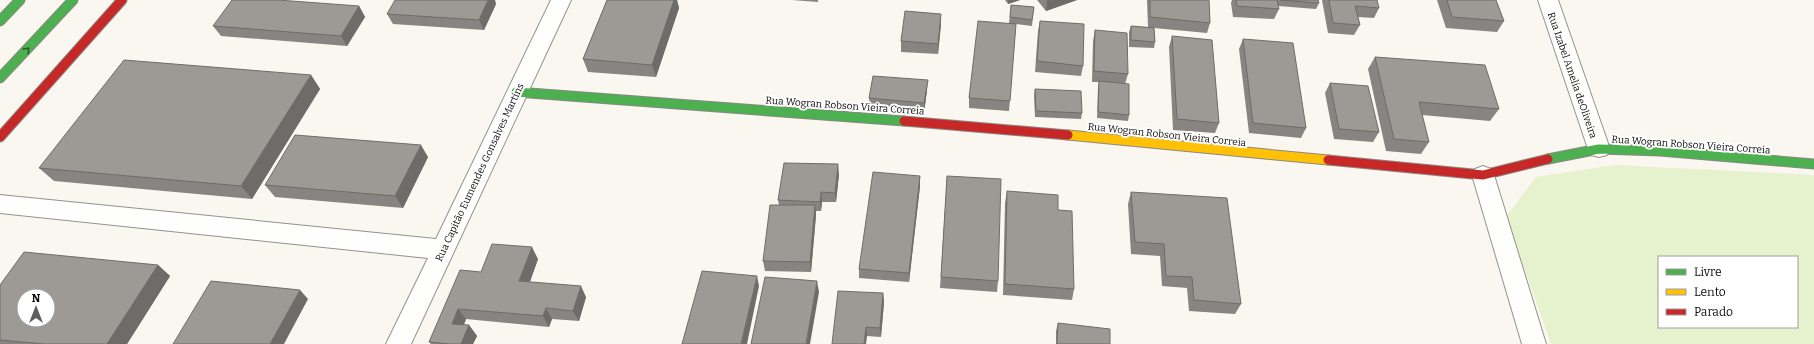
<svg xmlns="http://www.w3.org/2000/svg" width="1814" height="344" font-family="Bitter,serif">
	<rect width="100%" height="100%" fill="#faf7f0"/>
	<path fill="#e6f2cd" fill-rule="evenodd" d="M1614,165L1814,175V344H1551L1506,217L1536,177ZM1659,257H1797V327H1659Z"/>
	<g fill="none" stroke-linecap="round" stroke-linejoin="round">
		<defs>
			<path id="street" d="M551,0H571L411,344H386L428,258L0,213V195L436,239Z
				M1538,0H1558L1610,149L1607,155L1599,157L1591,155L1588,149Z
				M1483,166L1491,169L1494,175L1546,344H1522L1472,175L1475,169Z"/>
			<path id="fast" d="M0,21L20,0
				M0,78L73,0
				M516,92L904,121
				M1548,159L1599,149L1660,151L1814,164"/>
			<path id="slow" d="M1068,135L1328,160"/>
			<path id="jam" d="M904,121L1068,135
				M0,137L122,0
				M1328,160L1483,175L1548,159"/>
		</defs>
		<use href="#street" stroke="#93928f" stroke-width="2"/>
		<use href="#fast" stroke="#8a8885" stroke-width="11"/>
		<use href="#slow" stroke="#8a8885" stroke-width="11"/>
		<use href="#jam" stroke="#8a8885" stroke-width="11"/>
		<use href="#street" fill="#fefefd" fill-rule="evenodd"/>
		<use href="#fast" stroke="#4caf50" stroke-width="9"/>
		<use href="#slow" stroke="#ffc107" stroke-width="9"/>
		<use href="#jam" stroke="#c62828" stroke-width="9"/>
	</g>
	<path fill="#878481" d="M607,0H677L679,8L656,77L588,72L583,59Z
		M792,0H818V2Z
		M1005,0H1020L1008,4Z
		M1037,0H1077L1046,11Z
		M1147,0H1209L1210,23L1207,33L1154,28L1155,42L1154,48L1129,47V32L1131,26L1148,27Z
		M1232,0H1318L1319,3L1316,9L1278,6L1279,9L1274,19L1233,17L1231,3Z
		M1322,0H1377L1379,8L1374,18L1358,17L1360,25L1354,35L1328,33Z
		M1437,0H1496L1504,21L1497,32L1446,28Z
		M496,4L484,30L393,24L387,14Z
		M1011,5L1034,7L1032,26L1016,24L1009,111L969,108V98L1009,23Z
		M359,6L365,17L347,46L221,36L213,26Z
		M1040,21L1083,66L1081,76L1035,72L1038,31Z
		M941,24L938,54L901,52V41Z
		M1095,30L1128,74L1125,84L1129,115L1128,121L1097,118L1098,87L1099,82H1092L1093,41Z
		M1172,36L1219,123L1215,133L1173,130L1169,47Z
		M1243,39L1306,128L1301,138L1249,133L1239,49Z
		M1375,57L1499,109L1490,121L1422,115L1429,142L1421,154L1386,151L1368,69Z
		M311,75L320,89L252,199L54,181L39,168Z
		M1330,83L1379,132L1373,142L1334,139L1325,93Z
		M1035,89L1082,113L1081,119L1035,117L1034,95Z
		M927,90L924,113L870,108L869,98Z
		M428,157L403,208L275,197L265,185Z
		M839,174L836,202H822L821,211H816V215L811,272L765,271L763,261L779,205L778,200Z
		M920,176V186L909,282L859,278V269Z
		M947,176L998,281L997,292L940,288Z
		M1007,191L1058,210L1074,289L1072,300L1003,295L1005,203Z
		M1131,192L1241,304L1235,314L1189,311L1187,288L1162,286L1160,256L1131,254L1128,204Z
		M538,259L530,282L586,297L579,321L552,319L549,327L466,319L464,325H469L477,336L473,344H431L429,342L481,272Z
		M158,265L170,276L127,344H0V285Z
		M883,293L884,302L881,337L867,336L832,344Z
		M1058,323L1110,344H1056V331Z"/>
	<path fill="#6e6c69" d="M488,0H495L496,4L484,30L479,20Z
		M674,0H677L679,8L656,77L652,65Z
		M1008,0H1020L1008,4Z
		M1047,0H1077L1046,11Z
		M359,6L365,17L347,46L341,36Z
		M941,14V24L938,54V44Z
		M311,75L320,89L252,199L241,186Z
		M928,80L927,90L924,113V103Z
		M421,145L428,157L403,208L395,196Z
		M838,164L839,174L836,202L835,193Z
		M920,176V186L909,282V273Z
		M821,192L822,202L821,211L820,202Z
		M815,205L816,215L811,272L810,262Z
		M532,247L538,259L526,292L519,281Z
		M158,265L170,276L127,344H107Z
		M757,276L759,286L747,344H741Z
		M817,281L819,292L810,344H806Z
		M581,286L586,297L579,321L573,311Z
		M300,290L308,299L284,344H270Z
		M883,293L884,302L881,337L880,328Z
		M546,308L552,319L549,327L543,316Z
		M458,309L466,319L460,334L452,324Z
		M469,325L477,336L473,344H461Z
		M866,327L867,336L866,344H864Z"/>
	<path fill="#9d9a96" stroke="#6e6c69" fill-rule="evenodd" d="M232,0H278L359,6L341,36L213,26Z
		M395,0H488L479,20L387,14Z
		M607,0H674L652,65L583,59Z
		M1150,0H1209L1210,23L1150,17Z
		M1236,0H1277L1279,9L1237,6Z
		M1280,0H1318L1319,3Z
		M1329,0H1377L1379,8L1355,6L1360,25L1333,23Z
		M1447,0H1496L1504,21L1452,17Z
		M1011,5L1034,7L1032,20L1010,17Z
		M905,11L941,14L938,44L901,41Z
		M978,21L1016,24L1010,101L969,98Z
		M1040,21L1084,24L1083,66L1037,61Z
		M1131,26L1154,28L1155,42L1131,40Z
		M1095,30L1127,33L1128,74L1094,71Z
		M1172,36L1212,40L1219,123L1177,119Z
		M1243,39L1293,43L1306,128L1253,123Z
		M1375,57L1485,65L1499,109L1419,102L1429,142L1394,139Z
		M124,60L311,75L241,186L39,168Z
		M873,76L928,80L924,103L869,98Z
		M1099,81L1129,84V115L1098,112Z
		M1330,83L1368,86L1379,132L1339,129Z
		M1035,89L1081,91L1082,113L1036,111Z
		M295,135L421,145L395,196L265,185Z
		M784,163L838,164L835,193L821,192L820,202L778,200Z
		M873,172L920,176L909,273L859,269Z
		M947,176L1001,179L998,281L941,277Z
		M1007,191L1058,195V210L1072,211L1074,289L1005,284Z
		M1131,192L1227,198L1241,304L1194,300L1192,277L1166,276L1164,244L1135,242Z
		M770,205H815L810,262L763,261Z
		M492,244L532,247L519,281L581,286L573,311L546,308L543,316L458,309L452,324L469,325L461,344H449L429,342L460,270L481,272Z
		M24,252L158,265L107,344H45L0,340V285ZM24,296H48V320H24Z
		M702,271L757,276L741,344H682Z
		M765,277L817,281L806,344H751Z
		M211,281L300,290L270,344H173Z
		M838,291L883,293L880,328L866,327L864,344H832Z
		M1058,323L1110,329V344H1057Z"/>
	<defs><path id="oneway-chevron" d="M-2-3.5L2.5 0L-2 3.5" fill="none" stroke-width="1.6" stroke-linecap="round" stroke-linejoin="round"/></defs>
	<use stroke="#2c5e2e" href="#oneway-chevron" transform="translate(27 50) rotate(-47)"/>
	<g text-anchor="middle" stroke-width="4" stroke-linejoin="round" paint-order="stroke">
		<g font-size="10" fill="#0c0c0c" stroke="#fff">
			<text transform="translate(1573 75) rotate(71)" y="4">Rua Izabel Amelia deOliveira</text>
			<text transform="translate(845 105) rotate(4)" y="4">Rua Wogran Robson Vieira Correia</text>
			<text transform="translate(1167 134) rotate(6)" y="4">Rua Wogran Robson Vieira Correia</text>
			<text transform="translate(1691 144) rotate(4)" y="4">Rua Wogran Robson Vieira Correia</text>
			<text transform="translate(479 172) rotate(-65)" y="4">Rua Capitão Eumendes Gonsalves Martins</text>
		</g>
	</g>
	<rect x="1658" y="256" width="140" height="72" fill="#ffffff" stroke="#9e9e9e"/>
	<rect x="1666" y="269" width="20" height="6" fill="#4caf50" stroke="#9e9e9e"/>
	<text x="1694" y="276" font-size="12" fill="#0c0c0c">Livre</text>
	<rect x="1666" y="289" width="20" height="6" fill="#ffc107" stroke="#9e9e9e"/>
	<text x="1694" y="296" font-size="12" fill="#0c0c0c">Lento</text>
	<rect x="1666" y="309" width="20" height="6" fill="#c62828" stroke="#9e9e9e"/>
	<text x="1694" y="316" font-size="12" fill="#0c0c0c">Parado</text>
	<g transform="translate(36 308)"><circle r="19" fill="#ffffff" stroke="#9e9e9e"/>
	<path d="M0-3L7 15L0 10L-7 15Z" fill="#5f5e5c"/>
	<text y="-6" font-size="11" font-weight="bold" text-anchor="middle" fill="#0c0c0c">N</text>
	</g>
</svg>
